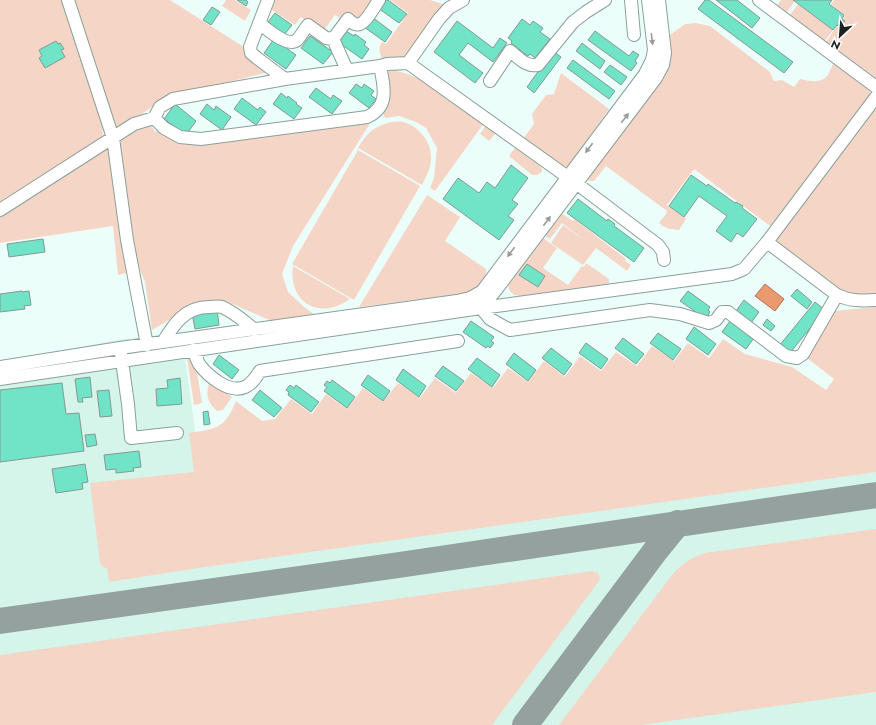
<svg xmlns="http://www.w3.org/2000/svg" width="876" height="725" font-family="Jost,sans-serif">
	<rect width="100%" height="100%" fill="#ecfef9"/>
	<path fill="#d5f5eb" d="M129,338L134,364L185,358L194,422L203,507L876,415V725H0V362Z"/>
	<path fill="#f5d6c6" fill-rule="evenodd" d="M0,0H63L101,118L103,136L101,141L0,203Z
		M73,0H170L244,47V54L269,72L165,98L120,129L113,125Z
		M226,0H235L251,10L245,21L222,6Z
		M273,0H375L359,21L343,20L335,15L325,29L332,34L327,36L301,17L295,25L269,8Z
		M390,0H430L446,5L403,59H383C379,53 378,48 382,42L386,44L408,13Z
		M781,0H793L795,1L787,12L777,5Z
		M834,0H876V78L826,42L837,26L840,28L845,21L843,19L845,15L831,4Z
		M798,4L833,30L825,41L790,15Z
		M696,23L710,26L770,72L773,80L775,81L782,80L794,87L800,79C810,81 821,84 828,75C830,71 831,67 834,63L837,64L862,85L868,88L871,94L818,166L770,226L694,169L667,205L686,219L679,230C671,229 665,229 659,223L666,214L667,211L606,166L594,181H589L587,177L588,174L652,94L664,76L670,64L671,51L670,35L685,24Z
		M393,70C427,77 456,103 484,123L435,191L430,188L434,178L437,148L426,128L416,122L399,116L386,118L384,116V111L387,104L385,73Z
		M561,73L609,109L569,166L560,167L523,139L534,124L532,114L546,95L554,94Z
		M876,108V296L845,295L779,245L776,238L777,233Z
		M369,122V125L293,246L282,274L288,292L303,306L315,315L274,322L226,301L194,305L152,330L145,282L138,265L126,211L120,141C128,132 138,123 151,125L155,132L160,130L176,142Z
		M391,122C395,122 400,121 403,122C419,126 432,142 431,159C431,168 426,177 422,185L358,148C367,133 373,127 391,122Z
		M486,125L496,133L489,141L480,134Z
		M515,148L540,166L542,169V172L537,175H532L509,156Z
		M106,149L110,151V154L127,273L118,275L113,226L0,243V217L102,150Z
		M358,150L420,186L354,300L292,264Z
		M427,195L460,217L445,241L486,269C488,282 473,290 463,294L359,307Z
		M561,213L573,221L574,219L626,259L625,261L631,265L627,271L596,248L583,265L551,243L563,225L588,243L562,223L550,239L544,235Z
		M543,238L557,248L543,268L568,285L582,266L584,267L586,263L609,279V283L603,286L523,296C514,296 510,294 508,286ZM527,264L545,276L538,287L520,275Z
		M293,266L350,299C320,321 288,303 293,266Z
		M876,307V472L205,567L109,582L107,568L103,567L100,563L90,483L194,472L189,433C217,429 225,428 236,401L262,421L275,419L291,399L312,414L326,394L347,409L363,388L383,402L398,383L420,398L435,378L456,393L471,373L493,388L508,368L528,382L544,361L565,377L580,356L601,371L616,352L637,366L652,346L674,361L688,343L709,358L723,339L745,354L792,367L826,390L834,379L807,358L832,311Z
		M189,357L195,360L202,403L194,405L187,358Z
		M210,381L232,397L223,410L217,411C207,402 205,394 210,381Z
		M876,529V692L641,725H559L672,575C683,563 690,558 705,553Z
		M592,571L598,573L600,577L599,581L492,725H0V655Z"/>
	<path fill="#eb996f" stroke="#ac7557" d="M765,284L784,299L775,311L755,296Z"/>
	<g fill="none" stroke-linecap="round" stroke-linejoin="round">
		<path stroke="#94a19e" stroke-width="26" d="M0,621L399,565L876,495
			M525,725L656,550L678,523"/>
	</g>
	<path fill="#71e4c7" stroke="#849993" d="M237,0H246L248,2L246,6Z
		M384,0H388L407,14L399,23L378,8Z
		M705,0H709L793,62L784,73L698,9Z
		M716,0H737L760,18L752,28Z
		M793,0H832L829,4L844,15L842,19L845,21L840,27L837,25L833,30Z
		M212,7L220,12L211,25L203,20Z
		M275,13L292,25L284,35L268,22Z
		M372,17L392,32L385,42L364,27Z
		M522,19L530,25L533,21L543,28L540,32L550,39L535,58L530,54L528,56L511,43L512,41L508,38Z
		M457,21L493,48L500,38L507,43L493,62L468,43L459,55L483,73L475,83L434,52Z
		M346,31L354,36L355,34L366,42L364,45L369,49L362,59L338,42Z
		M595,31L629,56L633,51L639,55L635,61L637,63L631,71L588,40Z
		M310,36L333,52L323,64L301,48Z
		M274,39L296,55L286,69L264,53Z
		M56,41L58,44L60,43L64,49L61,50L65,57L45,68L39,58L42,56L39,50Z
		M582,43L605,61L600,69L576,51Z
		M553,51L561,57L534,93L527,87Z
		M573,60L615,91L609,99L567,68Z
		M610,65L627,77L621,85L604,72Z
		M356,84L362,88L364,84L374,91L371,95L376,99L369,108L349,93Z
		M316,88L331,99L333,95L342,101L332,114L309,97Z
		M281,93L287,98L288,96L297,103L296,104L302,108L294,119L273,104Z
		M242,98L258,110L260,107L266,112L256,125L234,109Z
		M175,104L196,121L186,135L164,119Z
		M207,104L214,110L216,106L231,117L222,130L200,114Z
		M511,165L528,178L512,200L518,204L508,216L514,220L499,240L443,199L458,178L479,193L487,182L495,188Z
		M691,175L707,186L708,184L735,203L736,202L743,206L742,208L757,219L743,237L737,233L731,242L716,231L727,216L699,196L684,217L669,206Z
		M578,199L607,221L608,219L615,224L614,226L644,248L634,262L567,213Z
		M43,239L45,252L9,257L7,244Z
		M527,264L545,276L538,287L519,275Z
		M797,289L812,302L807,309L791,296Z
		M22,291V292L29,291L31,305L24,306L25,309L0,312V294Z
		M688,291L710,307L708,310L710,312L707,317L705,315L703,317L680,301Z
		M744,300L759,312L751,323L736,311Z
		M815,302L825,310L789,354L779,346Z
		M217,309L219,325L195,329L192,313Z
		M767,319L775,326L771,331L763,325Z
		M471,321L494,337L491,341L494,343L490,348L488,346L486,348L463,332Z
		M730,321L754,338L746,349L722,332Z
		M694,327L716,344L708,355L686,339Z
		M658,333L681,349L673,360L650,343Z
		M623,338L644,354L636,364L615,348Z
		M586,343L608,359L601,369L579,353Z
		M551,348L572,364L564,375L542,358Z
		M514,353L536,370L528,381L506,364Z
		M219,355L239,370L232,379L213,364Z
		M477,358L500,375L492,387L468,369Z
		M443,366L464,381L456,391L435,376Z
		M403,369L426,386L419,397L396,380Z
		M368,375L390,391L383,401L361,385Z
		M90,377L92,397L82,398L83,402H78L75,379Z
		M180,378L182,404L157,406L156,389L168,388L167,380Z
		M332,380L355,397L347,408L324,391L327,387L324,385L327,381L330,383Z
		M62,383L66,414L79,413L84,451L0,462V390Z
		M290,385L294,388L296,385L319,402L311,412L288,395L289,392L286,390Z
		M109,390L112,416L100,417L97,391Z
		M260,390L282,408L274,417L252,400Z
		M208,411L210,424L204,425L203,412Z
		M95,434L97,445L87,447L85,435Z
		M139,451L141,467L133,468L134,471L116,473V469L106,470L104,455Z
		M85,464L88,482L82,483L83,489L56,493L52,469Z"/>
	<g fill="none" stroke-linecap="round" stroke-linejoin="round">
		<defs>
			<path id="minor" d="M68,0L113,138L127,240L147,345
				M268,0L250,47L251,53L257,58L285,79
				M631,0L634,35
				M659,0L665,53L663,65L656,78L496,290L481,308L490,319L510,330L650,310L680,314L709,323L716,320L722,312H728L786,356L797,358L803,354L837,295
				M759,0L876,87
				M259,23C267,29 288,48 297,40C301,36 304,30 308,25L326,38L333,39L348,19C351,22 355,26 360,24C366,22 375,6 379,0
				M333,39L347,70
				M408,63L439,19L449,8L463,0
				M490,81L510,51C519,58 526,67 538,65L573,22L586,12L605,0
				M154,118L164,128L180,137L201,139L367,117C390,107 384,86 380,66
				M0,210L134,124L154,118L160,107L173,99L285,79L380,66L387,64L408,63L576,183L658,245L663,252L664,260
				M767,242L876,97
				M477,298L645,74L652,60L654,50L648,0
				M163,342C174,324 185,307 209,307C213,307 218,306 222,307C234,312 245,322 255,330
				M193,350C195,354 197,360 199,364C208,376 229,394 245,387C252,384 256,377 260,371L458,341
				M121,354L128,404L131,438L177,433
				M0,367L120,348L457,301L470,298L481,292
				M0,379L481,308L732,274L744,269L767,242L837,295C850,301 862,301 876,300"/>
		</defs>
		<use href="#minor" stroke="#8aa099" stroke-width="14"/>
		<use href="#minor" stroke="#fff" stroke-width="12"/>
	</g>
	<defs><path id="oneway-solid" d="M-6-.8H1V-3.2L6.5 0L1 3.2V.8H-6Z"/></defs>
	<g fill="#989c9b">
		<use href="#oneway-solid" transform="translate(652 39) rotate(83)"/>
		<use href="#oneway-solid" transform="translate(625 118) rotate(-53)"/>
		<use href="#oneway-solid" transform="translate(589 148) rotate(127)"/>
		<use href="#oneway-solid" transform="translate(547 221) rotate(-53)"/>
		<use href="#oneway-solid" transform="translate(511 252) rotate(127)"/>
	</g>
	<g transform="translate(840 36) rotate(206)" stroke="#ffffff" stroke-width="3" paint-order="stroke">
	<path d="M0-3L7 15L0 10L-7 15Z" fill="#1a2220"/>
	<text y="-6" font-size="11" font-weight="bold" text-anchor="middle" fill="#1a2220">N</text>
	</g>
</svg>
